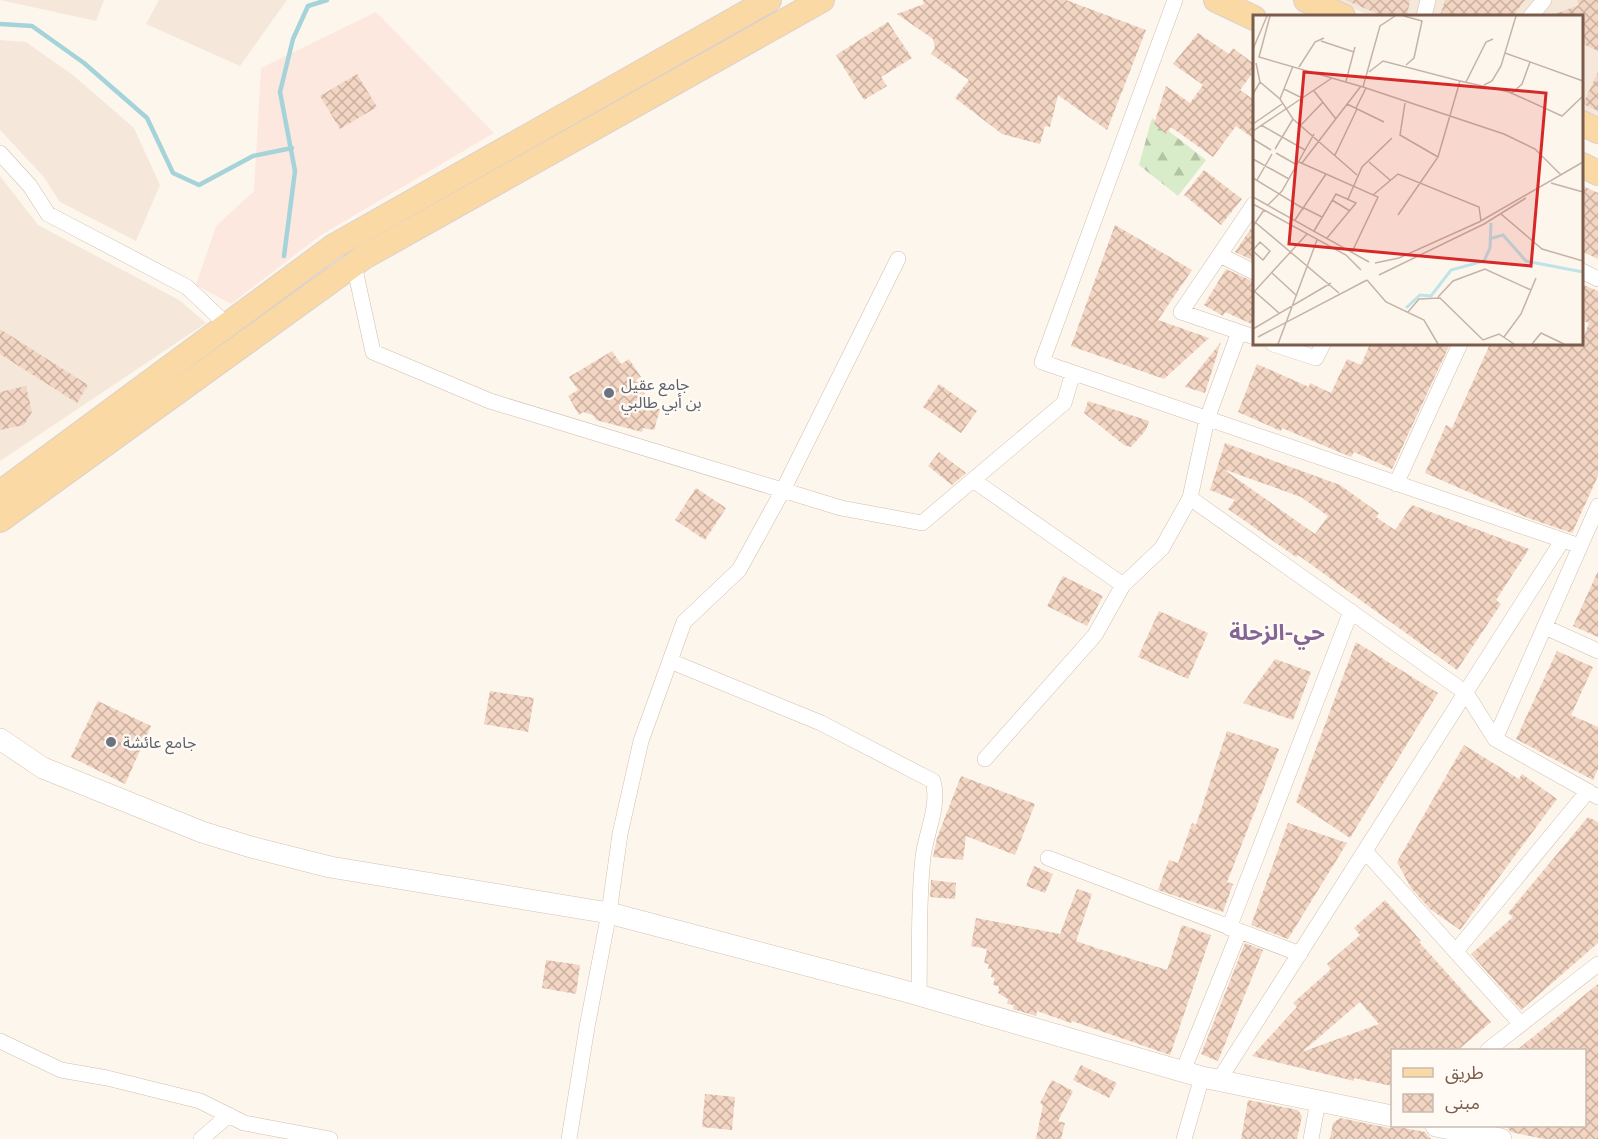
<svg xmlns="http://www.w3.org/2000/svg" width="1598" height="1139" font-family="Figtree,'Noto Sans Arabic',sans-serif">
	<defs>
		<pattern id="forest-firs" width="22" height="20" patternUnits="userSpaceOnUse" patternTransform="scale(1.5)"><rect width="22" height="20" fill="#d8ecc9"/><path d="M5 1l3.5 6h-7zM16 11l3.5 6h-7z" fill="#b4c2a5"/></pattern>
		<pattern id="building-cross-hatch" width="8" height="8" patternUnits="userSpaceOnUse" patternTransform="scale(1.5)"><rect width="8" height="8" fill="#f3d5c3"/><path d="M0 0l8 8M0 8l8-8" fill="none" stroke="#cab0a1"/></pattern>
	</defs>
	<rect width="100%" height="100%" fill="#fdf6ec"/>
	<path fill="#f5e8da" d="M0,0H104L96,21Z
		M159,0H287L240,66L146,24Z
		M1334,0H1598V117L1582,110V16H1371Z
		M0,40L26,42L74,76L134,128L160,185L136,241L60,202L43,176L0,130Z
		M0,176L38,225L179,300L206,323L0,461Z"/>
	<path fill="#fde8e0" d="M376,12L494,133L321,235L231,304L196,285L216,226L254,191L261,68Z"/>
	<path fill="url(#forest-firs)" d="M1152,118L1206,160L1178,196L1139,165Z"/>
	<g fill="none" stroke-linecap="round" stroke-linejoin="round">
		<path stroke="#a5d3da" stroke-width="4.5" d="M0,24L32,26L84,63L147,118L173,173L199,185L253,156L292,148
			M284,256L295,171L280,92L293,39L308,6L327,0"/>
	</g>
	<path fill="url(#building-cross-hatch)" fill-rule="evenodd" d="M923,0H1066L1146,30L1107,130L1058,95L1050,127L1045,126L1040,144L1002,134L955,98L969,80L931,54L935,48L933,39L897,14L924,4Z
		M1345,0H1410L1407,16H1383Z
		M1445,0H1525L1513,16H1440Z
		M1577,0H1598V51L1581,43V16H1550L1579,5Z
		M888,22L912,58L881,77L887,86L864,100L836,55Z
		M1198,33L1229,54L1233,48L1254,64V71L1240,90L1254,100V139L1236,126L1213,157L1171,127L1166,134L1154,124L1166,86L1190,103L1203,85L1173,64Z
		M1598,72V111L1583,104Z
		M357,74L377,107L340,129L320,96Z
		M1204,170L1242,199L1221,225L1184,195Z
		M1581,185L1598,193V259L1581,251Z
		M1254,224V261L1235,252Z
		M1115,225L1192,270L1158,320L1209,338L1164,379L1071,346Z
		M1226,269L1254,282V325L1225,312L1223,316L1204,305Z
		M1581,284L1598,291V476L1572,533L1528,518L1425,473L1446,425L1452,428L1490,344H1581L1589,323L1581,320Z
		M0,329L88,385L77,403L0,354Z
		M1221,342L1205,393L1185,387Z
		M1370,344H1450L1392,469L1354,452L1351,457L1282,428L1281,431L1238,412L1257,364L1309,387L1310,383L1331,393L1347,359L1361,365Z
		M612,351L621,364L629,359L641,377L636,380L654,408L660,409L654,430L643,428L642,432L596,420L593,415L583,412L579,415L568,396L578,390L569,377Z
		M939,384L977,411L961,433L923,407Z
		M26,386L32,412L24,425L0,430V392Z
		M1088,401L1149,421L1146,430L1131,447L1124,445L1084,413Z
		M1225,443L1340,485L1379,513L1376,517L1395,530L1412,505L1529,549L1496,600L1501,604L1457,670L1298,555L1296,557L1228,509L1235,500L1210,490ZM1223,469L1301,497L1328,516L1315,534Z
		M939,452L966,473L952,485L928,466Z
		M696,488L726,508L705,540L675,520Z
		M1598,571V637L1573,626Z
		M1063,576L1103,596L1087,626L1047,606Z
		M1159,611L1208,633L1188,679L1138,657Z
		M1356,642L1438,693L1350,838L1296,802Z
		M1557,651L1593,667L1571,715L1598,727V769L1593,780L1516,739Z
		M1275,659L1311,672L1293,720L1243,703Z
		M490,691L534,698L528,732L484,724Z
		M98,701L151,726L125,784L71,757Z
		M1227,731L1279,749L1227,882L1233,884L1223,912L1158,890L1169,860L1178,863L1192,823L1196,825Z
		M1464,745L1519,779L1522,774L1557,799L1460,930L1430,909L1411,888L1397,862Z
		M961,776L1035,804L1015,855L966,836L963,860L933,857L937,838Z
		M1588,817L1598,822V943L1521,1010L1471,954L1513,917L1508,913Z
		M1288,823L1347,843L1288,939L1251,925Z
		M1034,866L1053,874L1045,893L1026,886Z
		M931,880L956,883L955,899L930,897Z
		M1077,889L1092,894L1076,941L1096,948L1167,970L1182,925L1211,935L1170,1055L1072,1021L1071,1023L1037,1011L1036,1016L1013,1009L1014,1005L1007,1004L1008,999L998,993L999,986L993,985L995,978L991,977L992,969H988L989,964L984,963L987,949L971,946L976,918L1060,934Z
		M1385,900L1421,941L1419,942L1491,1022L1458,1050H1392V1086L1354,1078V1081L1252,1056L1297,1007L1293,1003L1331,969L1327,964L1360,935L1354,928ZM1360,1002L1379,1024L1302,1052Z
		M1245,943L1263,950L1218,1061L1201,1054Z
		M546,960L580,965L576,994L542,988Z
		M1598,984V1139H1544L1511,1132L1505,1125H1584V1050H1517Z
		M1081,1065L1117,1083L1109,1098L1073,1080Z
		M1052,1080L1073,1091L1058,1121L1065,1123L1061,1139H1036L1043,1105L1040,1103Z
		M705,1094L735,1097L732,1130L702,1127Z
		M1248,1100L1298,1110L1302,1116L1297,1139H1241Z
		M1340,1118L1389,1128L1398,1127L1425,1132L1431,1139H1330L1333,1123Z"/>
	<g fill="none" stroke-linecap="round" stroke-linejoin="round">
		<defs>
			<path id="street" d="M1175,0L1042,362L1580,546
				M1424,16L1428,0
				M1531,16L1544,0
				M0,153L30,186L48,214L187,287L227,325
				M1254,204L1181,312L1254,337
				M1220,255L1254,272
				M354,265L373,352L490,401L841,508L922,523L1064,403L1073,373
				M1582,271L1598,279
				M1273,344L1316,358L1323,344
				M973,480L1123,585
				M1396,484L1460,344
				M1190,498L1466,693L1495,739L1598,797
				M1545,627L1598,651
				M670,661L821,723L933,781C940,806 926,832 923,857C918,903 920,949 919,995
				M1495,739L1598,506
				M985,759L1095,635L1123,585L1162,548L1190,498L1207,419L1239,332
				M1365,851L1520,1023
				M1048,858L1300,954
				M1229,928L1351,611
				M1456,951L1588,791
				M0,1041L61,1070L107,1078L200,1101L244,1123L330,1139
				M1488,1050L1598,964
				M1183,1071L1239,932
				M1219,1080L1562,541
				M201,1139L229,1115
				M569,1139L587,1027L609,913L620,834L641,741L684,622L739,570L783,490L898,259
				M1184,1139L1202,1077
				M1311,1139L1318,1101"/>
			<path id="secondary" d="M0,739L43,768L202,832L251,847L330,867L609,913L901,990L1202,1077L1392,1116
				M1436,1126L1501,1139"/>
			<path id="primary" d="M1216,0L1254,18
				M1306,0L1343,16
				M1582,123L1598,131
				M1582,165L1598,173
				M0,493L334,246L769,0
				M0,520L364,257L822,0"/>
		</defs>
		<use href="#street" stroke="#d1beb0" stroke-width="16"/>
		<use href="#secondary" stroke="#d6c0b0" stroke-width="22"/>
		<use href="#primary" stroke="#dad1cd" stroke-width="26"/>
		<use href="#street" stroke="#fff" stroke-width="15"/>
		<use href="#secondary" stroke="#fff" stroke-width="21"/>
		<use href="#primary" stroke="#fbd9a5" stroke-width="24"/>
	</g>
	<g fill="#6b7280" stroke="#fffaf3" stroke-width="2">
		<circle cx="609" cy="393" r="6"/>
		<circle cx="111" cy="742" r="6"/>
	</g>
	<g text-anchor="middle" stroke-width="5" stroke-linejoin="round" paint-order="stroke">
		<g font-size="16" fill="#5b616d" stroke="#fffaf3" text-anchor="start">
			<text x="621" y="390">جامع عقيل<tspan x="621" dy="18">بن أبي طالبي</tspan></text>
			<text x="123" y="748">جامع عائشة</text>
		</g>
		<g font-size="22" font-weight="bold" fill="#846695" stroke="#fffaf3">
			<text x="1277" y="640">حي-الزحلة</text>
		</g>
	</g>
	<g transform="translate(1253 15)">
		<rect width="330" height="330" fill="#fdf6ec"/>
		<path fill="none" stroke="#bfe3e8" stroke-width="3" d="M236,224L250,220L273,246L330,257M153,293L167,280L178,281L198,255L231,246L237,233L238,208"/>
		<path fill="none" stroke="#c5b3a7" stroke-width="1.5" d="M17,1L6,42L110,72L251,119L282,134L308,160M151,1L169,6L161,43L153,50M68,26L101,37M0,34L14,1M252,38L330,66M46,52L62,27L71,23M116,57L130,46L207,66L185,142L145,200M93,66L102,32M207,66L256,77L309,101L330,81M7,67L27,84L40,104L104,160M213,67L233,27L240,24M231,70L239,66L248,51L263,1M110,72L127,11L142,1M31,74L49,83M61,76L83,104M0,79L7,67L3,48M258,79L269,69L277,47M27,84L40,51M152,88L147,120L185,142M94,89L131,107M103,93L113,73M0,109L29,89M8,110L52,135M48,110L70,87M0,116L79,63M0,124L18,135M22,134L40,104M23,138L44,150M82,140L104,94M0,144L36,164M46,147L125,182L99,237M116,147L137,165M49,148L108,71M0,163L51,194M4,165L19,139M298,168L330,177M120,180L145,159L226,192L228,206M0,182L116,247M95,184L109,152L139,123M79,185L97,196M0,189L93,240L108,255M15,190L29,176L61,119M51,193L69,202M248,199L289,234L330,246M42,205L73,159M3,208L86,278M0,211L11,195M61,216L83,179L103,188L74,223M0,235L7,227L17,236L10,245L0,236M122,248L146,243L226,207L330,147M19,258L44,281M126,260L231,209L273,183M114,265L133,287L171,305L185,329M1,276L26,298M0,278L54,219M185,282L200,266L232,254L278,275M155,297L166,284L187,283L230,325L246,319L261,329M0,314L78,268M5,322L114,265M251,322L268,299L283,263M25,329L64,225M279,329L288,318L311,329"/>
		<path fill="#d62828" fill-opacity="0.15" stroke="#d62828" stroke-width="3" d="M51,57L293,78L278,251L36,229Z"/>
		<rect width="330" height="330" fill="none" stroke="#7a5c4d" stroke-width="3"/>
	</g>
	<rect x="1391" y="1049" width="195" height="78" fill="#fffaf3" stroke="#cabbb1" stroke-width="1.5"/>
	<rect x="1403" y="1068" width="30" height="9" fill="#fbd9a5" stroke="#cabbb1" stroke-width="1.5"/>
	<text x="1445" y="1079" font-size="18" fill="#7a5c4d">طريق</text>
	<rect x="1403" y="1094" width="30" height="18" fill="url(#building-cross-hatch)" stroke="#cabbb1" stroke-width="1.5"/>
	<text x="1445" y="1109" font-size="18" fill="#7a5c4d">مبنى</text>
</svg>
